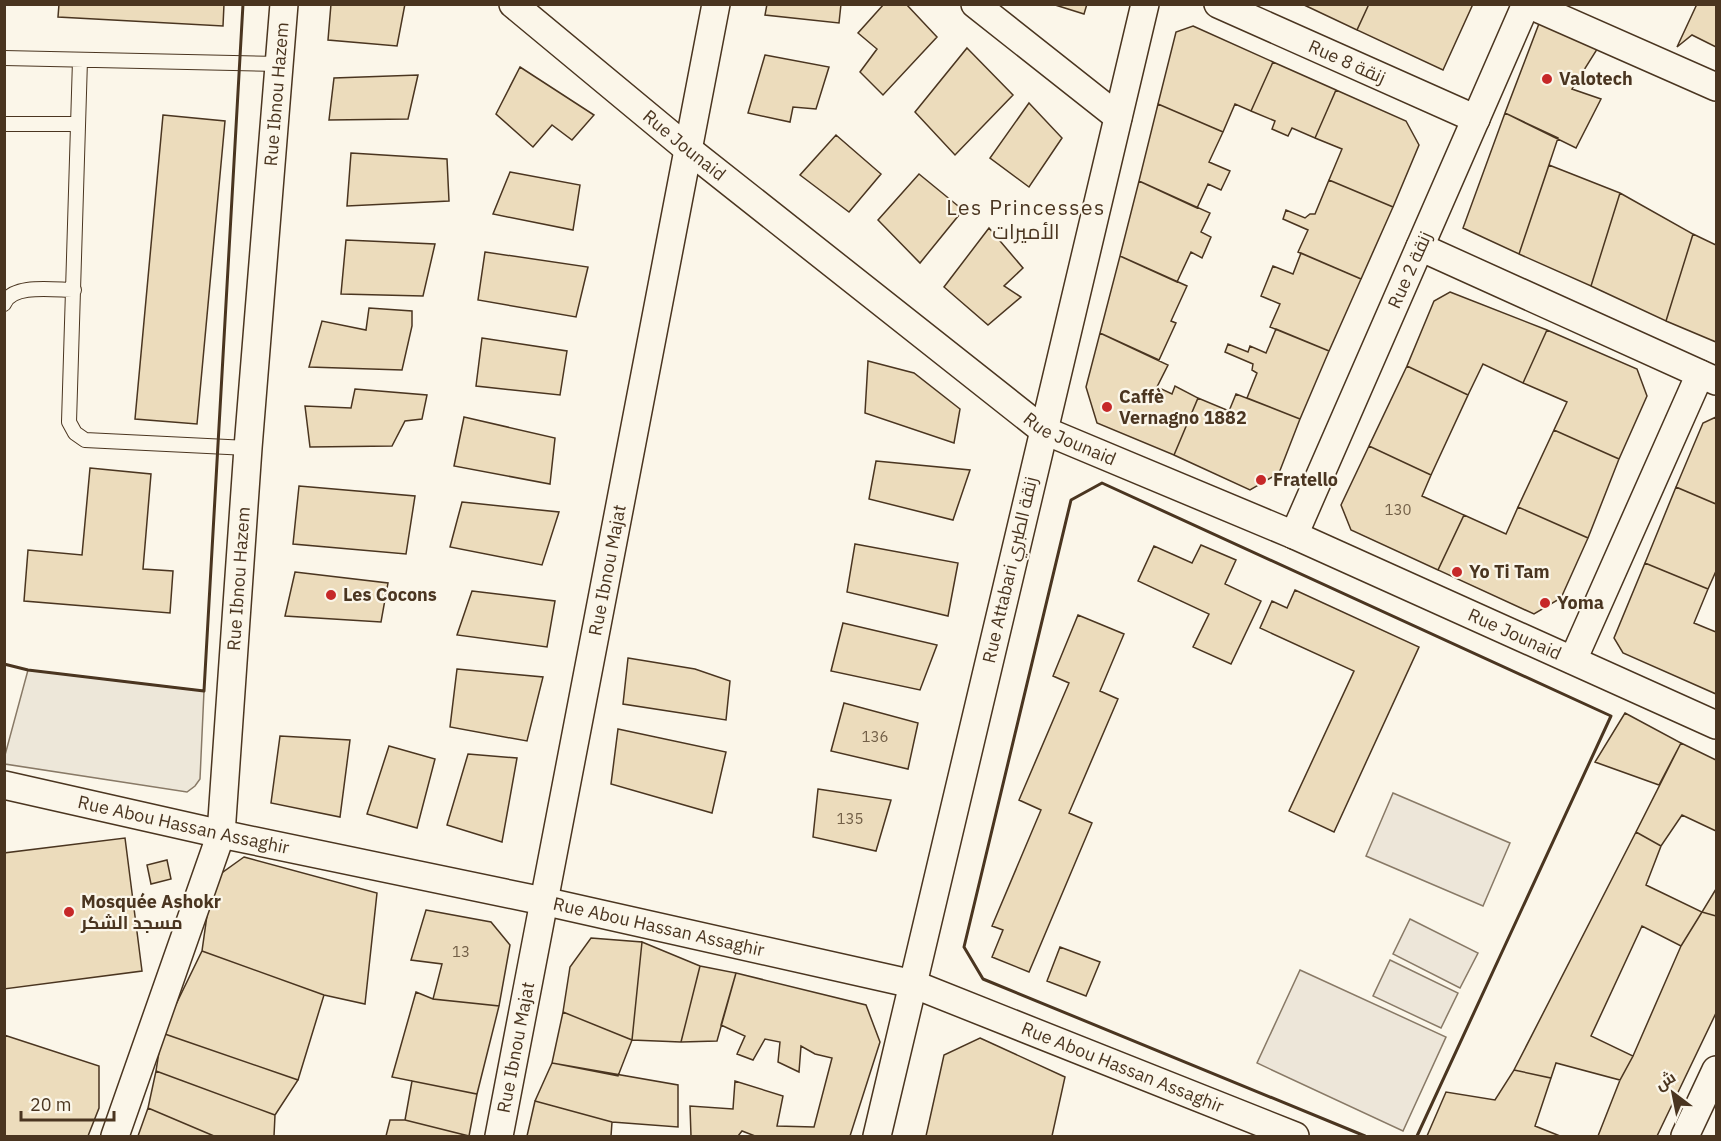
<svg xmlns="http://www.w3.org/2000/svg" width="1721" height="1141" font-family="'IBM Plex Sans',Cairo,sans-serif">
	<rect width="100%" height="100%" fill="#fbf6e9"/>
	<path fill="#ede6d9" stroke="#887966" stroke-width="1.5" d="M1393,793L1510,843L1483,906L1366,856Z
		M1410,919L1478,953L1460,988L1393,954Z
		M1390,960L1458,993L1441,1028L1373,996Z
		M1300,970L1446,1037L1403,1131L1257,1063Z"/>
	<path fill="#ede7d9" stroke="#887966" stroke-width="1.5" d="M28,670L204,691L200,779L195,786L187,792L5,764V755Z"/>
	<path fill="#ecdcbc" stroke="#4a3520" stroke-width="1.5" d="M59,4H224L223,26L58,17Z
		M331,4H405L397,46L328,40Z
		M767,4H841L839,23L765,15Z
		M884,4H906L937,37L883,95L860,72L877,49L858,33Z
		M1052,4H1087L1084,14Z
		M1302,4H1369L1357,30Z
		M1369,4H1473L1443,70L1357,30Z
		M1697,4H1716V47L1692,35L1677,47Z
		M1540,21L1601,43L1572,89L1601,99L1576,148L1505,113Z
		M1193,26L1273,62L1251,111L1235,104L1223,132L1158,104L1176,32Z
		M967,48L1013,95L955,155L915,112Z
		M765,55L829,67L816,109L793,107L790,122L748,113Z
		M1273,62L1336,90L1315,138L1292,128L1288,136L1272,129L1275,121L1251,111Z
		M520,67L594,115L572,140L552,125L533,147L496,114Z
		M418,75L408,119L329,120L334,78Z
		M1336,90L1406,121L1419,145L1393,207L1329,180L1342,149L1315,138Z
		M1029,103L1062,138L1029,187L990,158Z
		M1158,104L1223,132L1209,162L1230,171L1221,190L1208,184L1197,208L1139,181Z
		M1505,113L1558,138L1519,254L1463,228Z
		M163,115L225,121L197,424L135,419Z
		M836,135L881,174L849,212L800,175Z
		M351,153L447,159L449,201L347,206Z
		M1549,165L1620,193L1591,286L1519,254Z
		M510,172L580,185L573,230L493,214Z
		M919,174L963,210L920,263L878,220Z
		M1329,180L1393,207L1361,279L1298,252L1308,230L1283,219L1286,210L1305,218L1310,214H1315Z
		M1139,181L1210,213L1201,232L1211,237L1202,258L1191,252L1177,282L1120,256Z
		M1620,193L1693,234L1666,321L1591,286Z
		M989,228L1023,268L1004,286L1021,297L988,325L944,287Z
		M1693,234L1716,245V342L1666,321Z
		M346,240L435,244L423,296L341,294Z
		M485,252L588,267L576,317L478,300Z
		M1301,253L1361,279L1329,351L1270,327L1280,304L1261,296L1273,266L1293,274Z
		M1120,256L1187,286L1171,321L1176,323L1159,360L1100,333Z
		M1450,292L1547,330L1523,383L1483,364L1468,395L1407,366L1434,301Z
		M369,308L412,311V326L402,370L309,367L322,321L366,330Z
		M1276,329L1329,351L1300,419L1247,398L1257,373L1252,370L1253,364L1225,352L1228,344L1248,352L1250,346L1266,353Z
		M1547,330L1637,369L1647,396L1619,459L1554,430L1567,402L1523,383Z
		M1100,333L1168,365L1157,387L1172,394L1175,386L1198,398L1174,455L1097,423L1086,387Z
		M482,338L567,351L560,395L476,386Z
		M868,361L914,373L960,409L954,443L865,413Z
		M1407,366L1468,395L1431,475L1369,446Z
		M355,389L427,395L422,419L405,421L392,446L310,447L305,406L351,408Z
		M1236,394L1300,419L1279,473L1250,490L1174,455L1198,398L1229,411Z
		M464,417L555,438L550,484L454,466Z
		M1716,417V504L1676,487L1703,423Z
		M1554,430L1619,459L1588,538L1518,507Z
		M1369,446L1431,475L1422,496L1464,515L1438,570L1351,530L1341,505Z
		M876,461L970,470L953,520L869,499Z
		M90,468L151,474L143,569L173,571L170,613L24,601L28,550L82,555Z
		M299,486L415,496L406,554L293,544Z
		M1676,487L1716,504V571L1708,589L1645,563Z
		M462,502L559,512L542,565L450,547Z
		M1518,507L1588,538L1561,598L1534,614L1438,570L1464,515L1506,534Z
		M855,544L958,563L948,616L847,592Z
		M1201,545L1236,560L1225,584L1261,601L1231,664L1193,647L1209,614L1138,581L1154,546L1192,563Z
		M1645,563L1708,589L1694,623L1716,632V694L1623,653L1614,638Z
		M295,572L388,583L381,622L285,616Z
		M1295,590L1419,647L1334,832L1289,811L1354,671L1260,628L1272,601L1287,608Z
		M472,591L555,601L547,647L457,635Z
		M1078,615L1124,634L1100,691L1118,699L1069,813L1092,823L1029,972L992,957L1003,930L992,926L1041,810L1019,800L1069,683L1053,676Z
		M843,623L937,645L920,690L831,671Z
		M628,658L695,669L730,681L726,720L623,704Z
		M457,669L543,677L527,741L450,727Z
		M844,703L918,723L908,769L831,751Z
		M1625,713L1681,743L1659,785L1595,762Z
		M618,729L726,752L712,813L611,784Z
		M280,736L350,740L340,817L271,803Z
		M1681,743L1716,760V831L1682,815L1661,846L1636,832Z
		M389,746L435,759L417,828L367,814Z
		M468,754L517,758L502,842L447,825Z
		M818,789L891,800L876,851L813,837Z
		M1636,832L1661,846L1646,885L1702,912L1681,946L1642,926L1591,1036L1633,1056L1620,1080L1556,1063L1551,1078L1514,1070Z
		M125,838L142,971L4,989V853Z
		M244,857L377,893L365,1004L324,995L202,951L212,880Z
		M167,860L171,879L151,884L147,865Z
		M1716,889V916L1702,912Z
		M426,910L491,922L510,945L499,1006L433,999L442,964L411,960Z
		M1702,912L1716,916V1013L1657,1136H1598L1620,1080L1633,1056L1681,946Z
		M591,938L642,942L632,1040L563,1012L570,967Z
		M642,942L700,966L681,1042L632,1040Z
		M1060,947L1100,962L1086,996L1047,981Z
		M202,951L324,995L298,1080L162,1033Z
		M700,966L736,973L717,1041L681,1042Z
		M736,973L866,1005L880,1042L850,1136H755L742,1131L738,1136H691L690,1106L733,1109L735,1081L783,1096L777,1126L814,1127L832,1058L815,1054L801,1046L799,1072L778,1062L780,1042L765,1039L753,1060L737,1054L745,1036L721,1025Z
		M416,992L433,999L499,1006L477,1094L392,1077Z
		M563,1012L632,1040L618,1076L552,1063Z
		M162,1033L298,1080L275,1115L156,1071Z
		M4,1035L99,1066V1108L88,1136H4Z
		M980,1038L1065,1077L1052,1136H926L944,1055Z
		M552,1063L678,1085V1127L612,1122L535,1101Z
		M1514,1070L1551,1078L1535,1126L1560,1136H1427L1446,1092L1495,1100Z
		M156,1071L275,1115L274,1136H214L148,1108Z
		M412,1081L477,1094L469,1136L405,1120Z
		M535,1101L612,1122L611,1136H527Z
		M148,1108L214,1136H138Z
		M390,1120H405L469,1136H386Z"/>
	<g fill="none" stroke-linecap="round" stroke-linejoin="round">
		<defs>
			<path id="lane" d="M4,58L280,64
				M80,60L69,422L75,433L85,440L248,448
				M4,124H78
				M4,304C12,283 55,290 74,290"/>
			<g id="street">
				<path id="s1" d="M513,4L689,150L1043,430L1294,535L1716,725"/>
				<path d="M975,4L1118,117"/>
				<path d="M1218,4L1476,119"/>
				<path d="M1528,4L1716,87"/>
				<path d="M1420,247L1716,381"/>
				<path d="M1294,535L1526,4"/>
				<path d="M1573,660L1700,374"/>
				<path id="s2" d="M4,785L221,834L543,901L913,984L1295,1136"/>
				<path id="s3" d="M115,1136L221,834L248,448L284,4"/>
				<path id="s4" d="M499,1136L716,4"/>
				<path d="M877,1136L1145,4"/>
				<path d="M1685,1136L1716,1070"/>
			</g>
		</defs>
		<use href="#lane" stroke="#4a3520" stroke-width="16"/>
		<use href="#street" stroke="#4a3520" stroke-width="30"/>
		<use href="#lane" stroke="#fbf6e9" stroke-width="14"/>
		<use href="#street" stroke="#fbf6e9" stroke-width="27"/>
		<path stroke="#4a3520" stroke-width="3" d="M4,664L28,670L204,691L243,4
			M1365,1136L983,979L964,947L1071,500L1102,483L1611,716L1417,1136"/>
	</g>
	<g fill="#c62828" stroke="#fbf6e9" stroke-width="2">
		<circle cx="1547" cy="79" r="6"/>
		<circle cx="1107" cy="407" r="6"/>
		<circle cx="1261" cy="480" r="6"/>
		<circle cx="1457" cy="572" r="6"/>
		<circle cx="331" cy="595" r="6"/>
		<circle cx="1545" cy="603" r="6"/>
		<circle cx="69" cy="912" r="6"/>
	</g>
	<g text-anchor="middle" stroke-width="4.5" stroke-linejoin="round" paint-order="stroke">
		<g font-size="15" fill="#725f47">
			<text x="1398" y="515">130</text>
			<text x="875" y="742">136</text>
			<text x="850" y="824">135</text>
			<text x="461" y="957">13</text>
		</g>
		<g font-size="18" fill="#4a3520" stroke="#fbf6e9">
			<text transform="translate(1347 62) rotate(24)" y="6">Rue 8 زنقة</text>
			<text dy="6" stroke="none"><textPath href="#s3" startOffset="1062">Rue Ibnou Hazem</textPath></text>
			<text dy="6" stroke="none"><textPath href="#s1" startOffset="222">Rue Jounaid</textPath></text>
			<text transform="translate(1410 270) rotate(-66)" y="6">Rue 2 زنقة</text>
			<text dy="6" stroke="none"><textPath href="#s1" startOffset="708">Rue Jounaid</textPath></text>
			<text dy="6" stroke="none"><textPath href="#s4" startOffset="576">Rue Ibnou Majat</textPath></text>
			<text transform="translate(1010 570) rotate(-77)" y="6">Rue Attabari زنقة الطبري</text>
			<text dy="6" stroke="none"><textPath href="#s3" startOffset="576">Rue Ibnou Hazem</textPath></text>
			<text dy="6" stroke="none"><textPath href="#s1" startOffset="1194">Rue Jounaid</textPath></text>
			<text dy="6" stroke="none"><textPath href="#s2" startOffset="184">Rue Abou Hassan Assaghir</textPath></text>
			<text dy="6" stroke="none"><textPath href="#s2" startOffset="670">Rue Abou Hassan Assaghir</textPath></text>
			<text dy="6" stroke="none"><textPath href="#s4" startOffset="90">Rue Ibnou Majat</textPath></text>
			<text dy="6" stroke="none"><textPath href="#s2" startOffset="1156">Rue Abou Hassan Assaghir</textPath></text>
		</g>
		<g font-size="18" font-weight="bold" fill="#4a3520" stroke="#fbf6e9" text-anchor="start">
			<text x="1559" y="85">Valotech</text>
			<text x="1119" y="403">Caffè<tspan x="1119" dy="21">Vernagno 1882</tspan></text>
			<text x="1273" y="486">Fratello</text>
			<text x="1469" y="578">Yo Ti Tam</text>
			<text x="343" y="601">Les Cocons</text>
			<text x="1557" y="609">Yoma</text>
			<text x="81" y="908">Mosquée Ashokr<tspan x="81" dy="21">مسجد الشكر</tspan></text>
		</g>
		<g font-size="21" letter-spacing="1.5" fill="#4a3520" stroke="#fbf6e9">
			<text x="1026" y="215">Les Princesses<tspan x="1026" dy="24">الأميرات</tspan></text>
		</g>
	</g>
	<rect width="1721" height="1141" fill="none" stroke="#4a3520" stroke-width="12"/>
	<g transform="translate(1673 1093) rotate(328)" stroke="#fbf6e9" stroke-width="4.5" paint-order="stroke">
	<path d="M0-4.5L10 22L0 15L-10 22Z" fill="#4a3520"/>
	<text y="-9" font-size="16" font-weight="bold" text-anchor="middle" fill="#4a3520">ش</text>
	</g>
	<path d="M21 1111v9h93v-9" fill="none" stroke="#4a3520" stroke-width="3"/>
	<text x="30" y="1111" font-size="18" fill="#4a3520" stroke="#fbf6e9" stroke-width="4.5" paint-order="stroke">20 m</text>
</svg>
